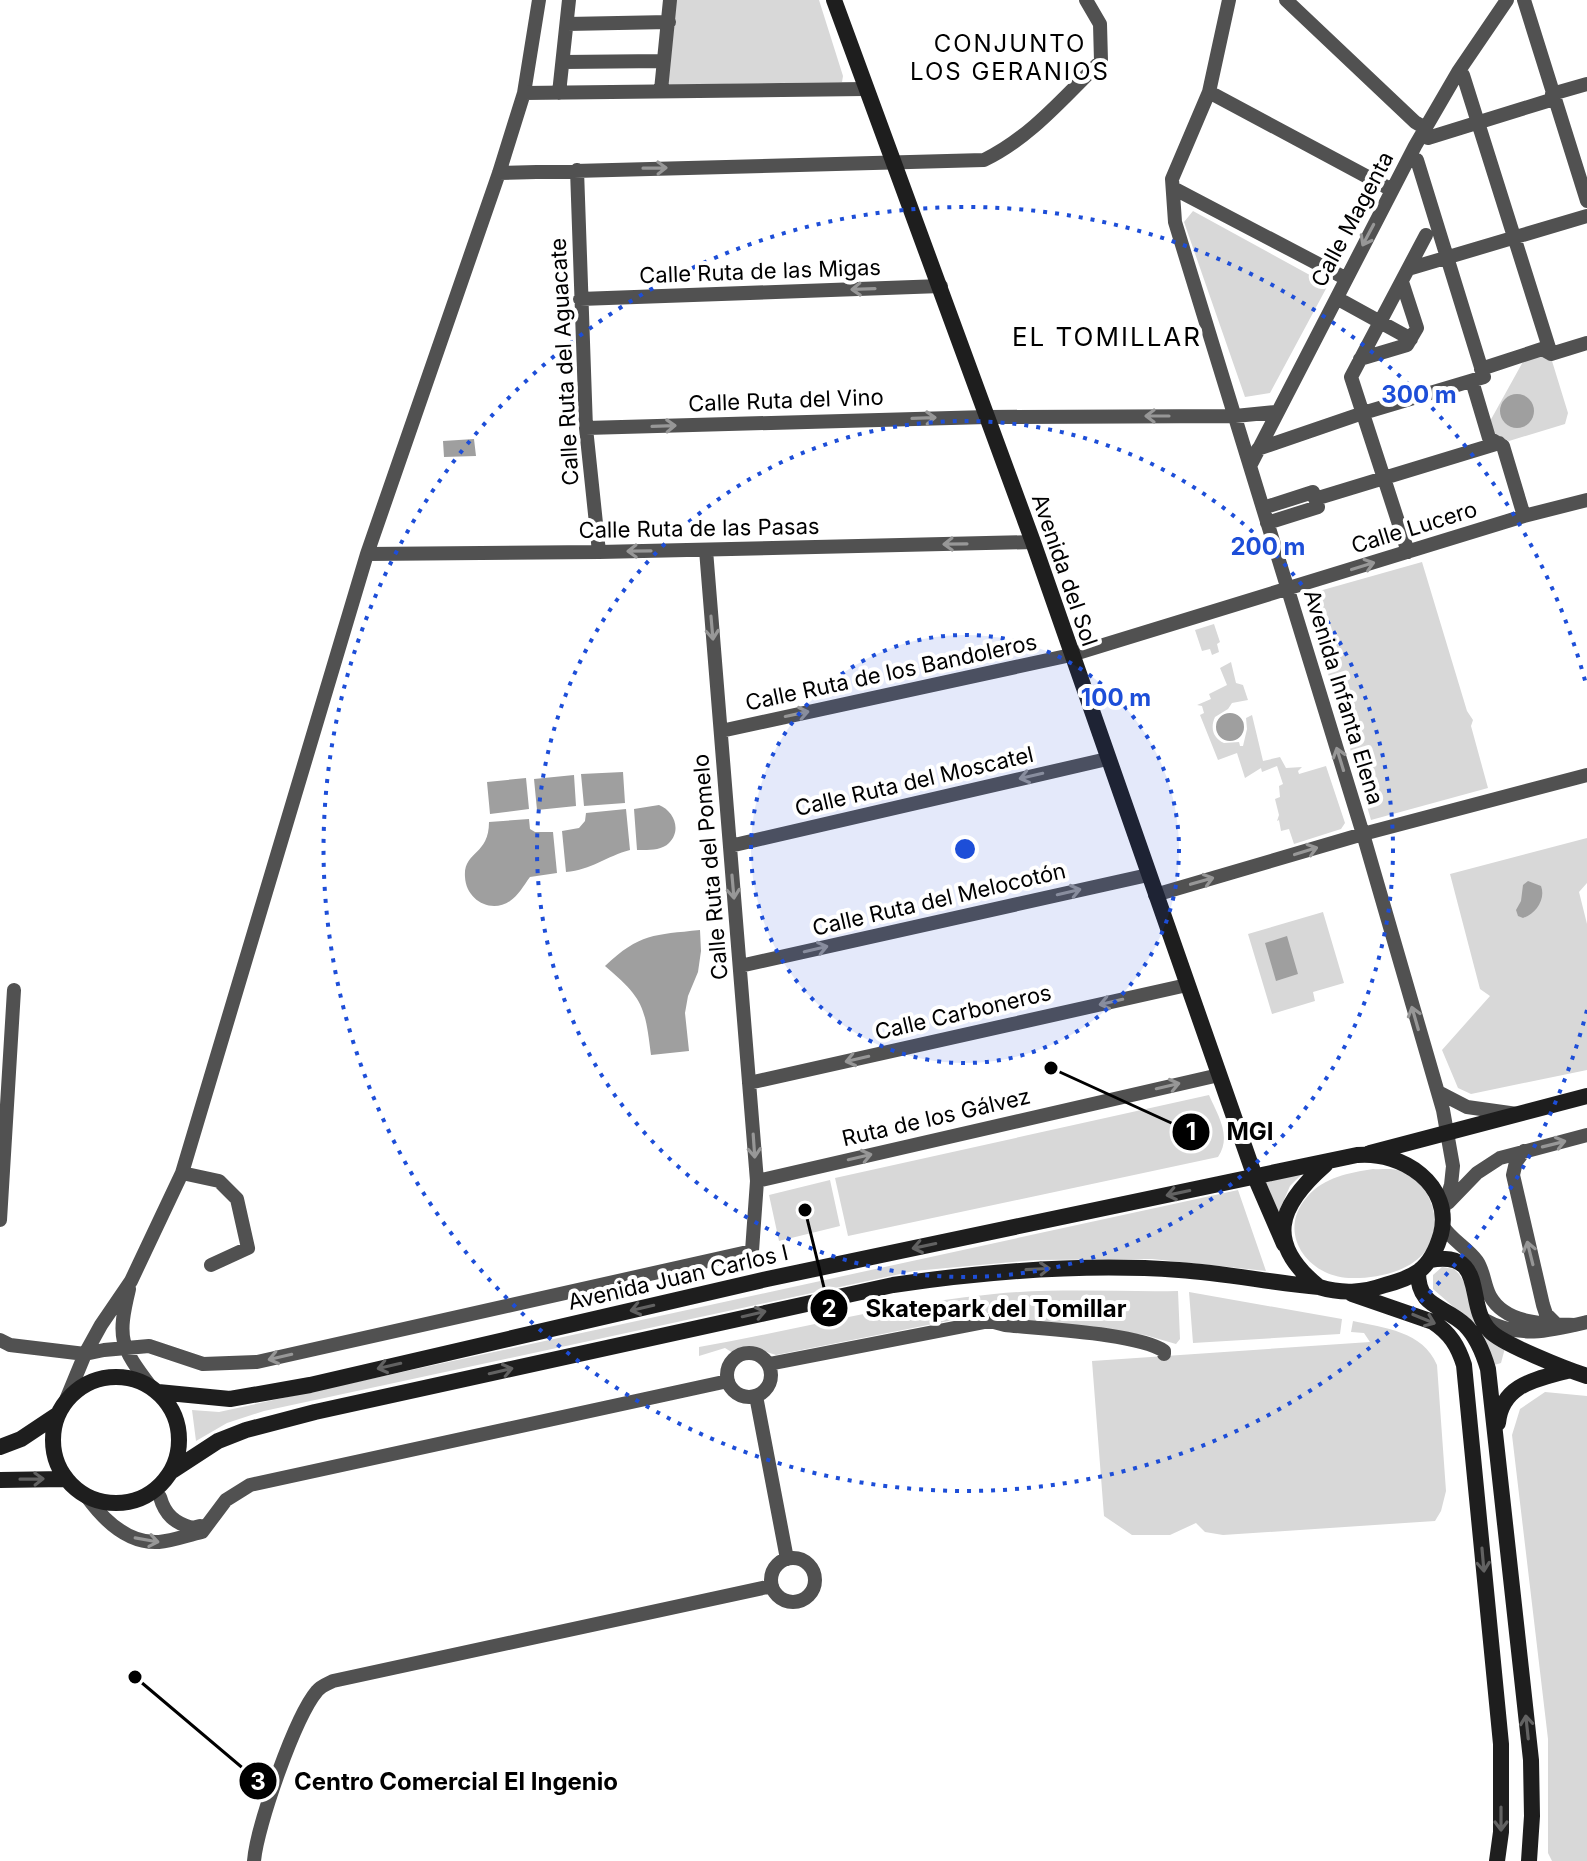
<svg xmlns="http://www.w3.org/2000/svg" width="1587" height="1861" font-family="Inter,sans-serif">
	<rect width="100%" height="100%" fill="#fff"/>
	<path fill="#d8d8d8" d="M676,0H819L843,76L842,82L665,85Z
		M1193,211L1328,285L1270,393L1245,397L1184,222Z
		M1539,353L1552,361L1568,413L1565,424L1509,441L1493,433L1489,423L1525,358Z
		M1422,562L1467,711L1473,720L1471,726L1488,788L1371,820L1305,595Z
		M1214,624L1220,642L1217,644L1219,652L1212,655L1210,649L1202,651L1195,630Z
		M1231,662L1236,683L1243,685L1248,700L1232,703L1228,709L1215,717C1210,728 1213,738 1224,743L1239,742L1240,746H1243L1247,729L1246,718L1252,715L1263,761L1280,757L1286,768L1302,767L1298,771L1299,774L1326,766L1345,823L1341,829L1294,844L1289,829L1281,831L1279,820L1277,821L1279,815L1275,799L1280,797L1279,786L1283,784L1277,766L1262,772L1261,768L1245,778L1237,753L1218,760L1200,715L1204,713L1202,706L1197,705L1211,699L1209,694L1227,685L1220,668Z
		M1587,838V883L1579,892L1587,924V1070L1471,1094L1458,1088L1442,1050L1490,996L1480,989L1450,874Z
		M1323,912L1344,983L1313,992L1315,1001L1272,1014L1248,934Z
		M1209,1095C1218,1116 1232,1136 1218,1157L848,1236L835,1178Z
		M1373,1169C1380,1170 1390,1168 1397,1170C1432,1180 1447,1227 1423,1254C1406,1273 1373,1279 1349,1278C1307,1276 1276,1232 1307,1197C1324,1177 1349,1173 1373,1169Z
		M1302,1174L1290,1186L1277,1216L1265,1182Z
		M830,1180L840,1226L779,1241L769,1195Z
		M1238,1190L1266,1271L1152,1259L1036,1260L914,1271L264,1411L227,1423L196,1441L192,1410L219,1412Z
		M1442,1267L1454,1269L1459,1274L1505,1348L1501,1363L1491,1366L1464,1316L1433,1289V1275Z
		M1178,1291L1180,1339L1176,1344L1145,1335L1007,1320L1004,1310L776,1355L751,1347L733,1353L725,1348L699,1356V1347C798,1330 894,1303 994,1294C1054,1288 1117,1292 1178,1291Z
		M1189,1292L1342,1319L1340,1334L1193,1343Z
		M1353,1321C1384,1328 1423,1331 1437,1365L1446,1491L1441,1511L1435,1521L1223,1535L1205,1532L1196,1523L1170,1535H1132L1104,1516L1092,1361L1370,1342L1364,1333L1351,1332Z
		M1545,1392L1587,1396V1861H1552L1548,1853V1739L1512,1435L1520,1409Z"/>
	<path fill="#9f9f9f" d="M1500 411a17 17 0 1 1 34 0a17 17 0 1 1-34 0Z
		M474,439L476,456L444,457L443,441Z
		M1216 727a14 14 0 1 1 28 0a14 14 0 1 1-28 0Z
		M623,772L625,803L584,806L581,774Z
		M574,775L576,806L537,810L534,779Z
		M526,778L529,809L490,814L487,782Z
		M659,805C674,811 682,830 669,843C661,851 647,850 637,850L634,809Z
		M626,809L630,850C607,856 591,870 566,872L562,831L579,828L585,821L586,813Z
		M529,819L530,829L535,832H553L557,873L530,877C524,885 518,896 510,901C491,914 466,900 465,877C463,851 489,856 489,822Z
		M1528,881L1541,886C1546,899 1536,914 1523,918L1518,916L1516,910L1521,901L1523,885Z
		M700,930L701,951L698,972L688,996L685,1013L689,1051L651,1055C645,1006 643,998 605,966C640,933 654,935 700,930Z
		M1287,936L1298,974L1276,981L1265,943Z"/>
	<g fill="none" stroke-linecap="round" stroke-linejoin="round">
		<path stroke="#515151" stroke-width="14" d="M1229,0L1209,92L1172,179L1175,222L1363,834L1443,1110L1453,1166L1451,1185L1443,1210
			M1286,0L1415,122L1425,128
			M1524,0L1587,201
			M567,24L669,22
			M563,62L664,61
			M1463,75L1551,354
			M661,90L670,0
			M1209,92L1392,190
			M524,93L865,89
			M559,93L569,0
			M1552,94L1587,84
			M1428,138L1554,99
			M577,170L586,428L599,552
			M499,173L984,160C1030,138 1065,96 1101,61L1100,24L1086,0
			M1173,188L1345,278
			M1408,269L1587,216
			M580,299L941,286
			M1342,301L1411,339
			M1360,359L1407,345L1417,328L1402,282
			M1481,369L1542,349L1551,354L1587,343
			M1472,381L1489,438L1503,446L1524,516
			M586,428L987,417L1235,416L1276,412
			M1258,449L1363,413L1484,377L1417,160
			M1250,466L1415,146L1458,72L1507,0
			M1315,499L1499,443
			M1263,508L1313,492L1318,507L1267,523
			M1408,552L1351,377L1426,235
			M367,554L599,552L1033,542
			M721,731L1071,655L1524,516L1587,500
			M730,846L1107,759
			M1155,895L1363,834L1587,775
			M740,966L1148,875
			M749,1083L1187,985
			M1438,1092L1467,1107L1517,1114
			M1524,1151L1516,1162L1513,1175L1543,1305L1546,1314L1556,1324
			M182,1173L219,1181L237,1199L248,1248L211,1265
			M757,1181L1219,1075
			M1448,1203L1477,1173L1500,1158L1587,1135
			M0,1220L14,990
			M1442,1225C1451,1240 1467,1247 1477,1261C1484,1271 1484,1285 1490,1296C1506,1325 1547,1324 1575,1325
			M129,1289C117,1339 120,1346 151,1387
			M1483,1319C1518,1339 1550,1331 1587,1322
			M0,1340L10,1345L85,1354L101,1325L131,1281L182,1173L367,554L499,173L524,93L539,0
			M727 1375a22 22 0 1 1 44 0a22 22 0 1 1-44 0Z
			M769,1364L990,1321L1005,1325C1041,1329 1137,1333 1164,1351V1354
			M756,1396L787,1559
			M66,1400L85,1354L104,1350L149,1346L203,1364L257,1362L752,1251L757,1181L706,550
			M87,1497C103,1519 128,1544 159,1542C173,1541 188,1535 202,1532L226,1500L250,1485L728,1381
			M160,1497C165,1515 175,1523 192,1528L200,1526
			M771 1580a22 22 0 1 1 44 0a22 22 0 1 1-44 0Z
			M254,1861C257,1826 295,1717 317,1691C321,1686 327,1684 333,1681L772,1586"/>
		<path stroke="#1e1e1e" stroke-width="16" d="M834,0L1033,542L1255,1177L1284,1244
			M1370,1153L1587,1096
			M1430,1260C1489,1250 1464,1305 1490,1331C1502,1344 1568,1370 1587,1376
			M1418,1272C1418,1308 1444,1305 1465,1325C1477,1337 1483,1352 1488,1369L1531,1760L1532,1816L1529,1861
			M1319,1287C1265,1243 1277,1207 1325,1165
			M1352,1294L1433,1322C1450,1333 1458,1346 1464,1365L1501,1744V1832L1497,1861
			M53 1440a63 63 0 1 1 126 0a63 63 0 1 1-126 0Z
			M158,1392L230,1399L310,1385L767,1279L1357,1155C1403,1151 1453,1185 1441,1234C1437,1248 1431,1262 1419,1271C1409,1278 1397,1282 1385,1285C1362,1293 1342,1294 1319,1287C1272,1283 1226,1273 1179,1270C1083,1263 988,1271 893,1285L315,1412L246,1430L218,1441L172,1471
			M1498,1423C1502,1383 1539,1379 1570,1370
			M0,1447L21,1439L57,1415
			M0,1480L65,1479"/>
	</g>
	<defs><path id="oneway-shaft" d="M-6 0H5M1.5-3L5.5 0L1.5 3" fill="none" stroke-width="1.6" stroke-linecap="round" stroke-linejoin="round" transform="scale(2)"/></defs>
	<g stroke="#979797">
		<use href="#oneway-shaft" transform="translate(655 168) rotate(-1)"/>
		<use href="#oneway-shaft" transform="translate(1368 235) rotate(118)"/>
		<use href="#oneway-shaft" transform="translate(863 289) rotate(178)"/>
		<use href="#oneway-shaft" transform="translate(1157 416) rotate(180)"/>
		<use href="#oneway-shaft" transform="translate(924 418) rotate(-2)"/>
		<use href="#oneway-shaft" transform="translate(664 426) rotate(-2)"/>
		<use href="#oneway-shaft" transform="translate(955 544) rotate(179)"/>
		<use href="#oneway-shaft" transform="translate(639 551) rotate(179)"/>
		<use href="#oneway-shaft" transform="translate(1363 566) rotate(-17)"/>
		<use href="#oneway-shaft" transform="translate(712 628) rotate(85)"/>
		<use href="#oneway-shaft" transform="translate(797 714) rotate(-12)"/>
		<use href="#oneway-shaft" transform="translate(1340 759) rotate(-107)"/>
		<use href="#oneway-shaft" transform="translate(1031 776) rotate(167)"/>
		<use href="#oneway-shaft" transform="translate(1306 851) rotate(-17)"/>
		<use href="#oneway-shaft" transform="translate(1202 881) rotate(-16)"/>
		<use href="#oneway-shaft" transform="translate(733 887) rotate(85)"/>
		<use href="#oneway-shaft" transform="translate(1069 892) rotate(-13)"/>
		<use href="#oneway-shaft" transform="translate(816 949) rotate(-13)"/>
		<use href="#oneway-shaft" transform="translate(1111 1002) rotate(167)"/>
		<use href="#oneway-shaft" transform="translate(1415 1018) rotate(-106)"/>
		<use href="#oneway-shaft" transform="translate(857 1059) rotate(167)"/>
		<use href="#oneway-shaft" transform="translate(1168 1086) rotate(-13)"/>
		<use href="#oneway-shaft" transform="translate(1554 1144) rotate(-14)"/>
		<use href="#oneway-shaft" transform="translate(754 1146) rotate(86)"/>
		<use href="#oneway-shaft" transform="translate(860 1157) rotate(-13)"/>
		<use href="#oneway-shaft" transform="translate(1530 1253) rotate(-104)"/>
		<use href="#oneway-shaft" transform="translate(280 1357) rotate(167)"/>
		<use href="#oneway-shaft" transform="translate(147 1540) rotate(10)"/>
	</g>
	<g stroke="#626262">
		<use href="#oneway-shaft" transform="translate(1178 1193) rotate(168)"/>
		<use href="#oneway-shaft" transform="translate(924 1246) rotate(168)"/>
		<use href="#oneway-shaft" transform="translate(1038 1269) rotate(-3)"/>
		<use href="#oneway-shaft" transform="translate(642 1308) rotate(167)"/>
		<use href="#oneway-shaft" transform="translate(754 1314) rotate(-13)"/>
		<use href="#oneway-shaft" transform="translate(1424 1319) rotate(22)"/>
		<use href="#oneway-shaft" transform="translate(389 1366) rotate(167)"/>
		<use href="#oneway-shaft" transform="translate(501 1371) rotate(-13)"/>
		<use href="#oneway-shaft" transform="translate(32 1479) rotate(-1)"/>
		<use href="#oneway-shaft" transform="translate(1483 1560) rotate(85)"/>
		<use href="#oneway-shaft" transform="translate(1527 1727) rotate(-96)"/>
		<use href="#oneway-shaft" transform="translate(1501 1819) rotate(90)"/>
	</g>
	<circle cx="965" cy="849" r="214" fill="#1d4ed8" fill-opacity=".12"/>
	<g fill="none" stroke="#1d4ed8" stroke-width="4" stroke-dasharray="4 8">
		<circle cx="965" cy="849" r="214"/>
		<circle cx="965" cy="849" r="428"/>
		<path d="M1587 1010A642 642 0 1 1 1587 688"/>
	</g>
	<g text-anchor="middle" stroke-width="8" stroke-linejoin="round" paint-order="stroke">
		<g font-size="22" fill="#000" stroke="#fff">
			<text transform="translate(1352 219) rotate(-62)" y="8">Calle Magenta</text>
			<text transform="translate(760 271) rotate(-2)" y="8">Calle Ruta de las Migas</text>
			<text transform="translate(564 362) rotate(-93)" y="8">Calle Ruta del Aguacate</text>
			<text transform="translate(786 400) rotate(-2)" y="8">Calle Ruta del Vino</text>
			<text transform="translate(1414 527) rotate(-17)" y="8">Calle Lucero</text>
			<text transform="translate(699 528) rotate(-1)" y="8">Calle Ruta de las Pasas</text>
			<text transform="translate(1065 570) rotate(71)" y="8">Avenida del Sol</text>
			<text transform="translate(891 672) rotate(-12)" y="8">Calle Ruta de los Bandoleros</text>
			<text transform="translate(1344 697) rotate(73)" y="8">Avenida Infanta Elena</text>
			<text transform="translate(914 781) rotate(-13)" y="8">Calle Ruta del Moscatel</text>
			<text transform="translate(710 867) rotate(-95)" y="8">Calle Ruta del Pomelo</text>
			<text transform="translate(939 899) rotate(-13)" y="8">Calle Ruta del Melocotón</text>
			<text transform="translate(963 1012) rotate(-13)" y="8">Calle Carboneros</text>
			<text transform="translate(936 1117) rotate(-13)" y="8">Ruta de los Gálvez</text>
			<text transform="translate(678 1277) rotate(-13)" y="8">Avenida Juan Carlos I</text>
		</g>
		<g font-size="24" letter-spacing="2" fill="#000" stroke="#fff">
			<text x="1010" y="52">CONJUNTO<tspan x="1010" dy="28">LOS GERANIOS</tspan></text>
		</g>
		<g font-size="26" letter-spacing="2" fill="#000" stroke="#fff">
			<text x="1107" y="346">EL TOMILLAR</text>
		</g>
	</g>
	<circle cx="965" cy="849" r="12" fill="#1d4ed8" stroke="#fff" stroke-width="4"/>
	<g font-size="24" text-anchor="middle" font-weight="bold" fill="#1d4ed8" stroke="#fff" stroke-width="8" stroke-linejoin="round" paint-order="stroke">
		<text x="1419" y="403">300 m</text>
		<text x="1268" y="555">200 m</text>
		<text x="1116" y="706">100 m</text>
	</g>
	<path fill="none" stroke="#000" stroke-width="3" d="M1051 1068L1191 1132M805 1210L829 1308M135 1677L258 1781"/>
	<g fill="#000" stroke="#fff" stroke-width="3">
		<circle cx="1051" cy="1068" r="8"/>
		<circle cx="805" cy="1210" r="8"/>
		<circle cx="135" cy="1677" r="8"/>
		<circle cx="1191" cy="1132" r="20"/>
		<circle cx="829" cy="1308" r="20"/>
		<circle cx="258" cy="1781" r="20"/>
	</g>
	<g font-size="24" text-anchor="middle" font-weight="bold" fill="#fff">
		<text x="1191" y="1140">1</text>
		<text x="829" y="1317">2</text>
		<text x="258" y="1790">3</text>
	</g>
	<g font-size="24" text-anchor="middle" font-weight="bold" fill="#000" stroke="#fff" stroke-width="8" stroke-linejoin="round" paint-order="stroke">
		<text x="1250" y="1140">MGI</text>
		<text x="996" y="1317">Skatepark del Tomillar</text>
		<text x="456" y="1790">Centro Comercial El Ingenio</text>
	</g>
</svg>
